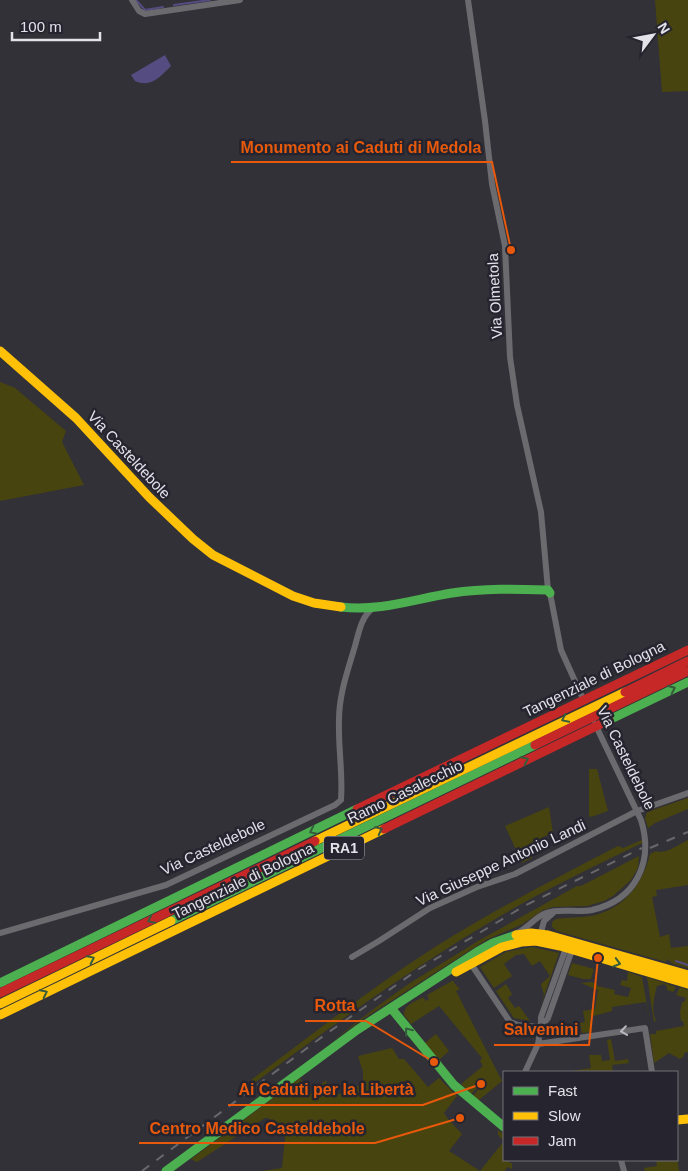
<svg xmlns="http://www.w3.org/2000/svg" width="688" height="1171" font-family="Arial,sans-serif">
	<rect width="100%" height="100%" fill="#323137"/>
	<path fill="#48440f" d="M655,0H688V91L662,92Z
		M0,382L15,388L66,431L62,442L84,485L0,501Z
		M589,769H597L608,811L591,817L589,816Z
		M688,798V809L655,823L648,828L645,818L647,812Z
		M549,807L553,833C538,839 532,841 532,858L522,863L505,826Z
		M642,840V843C593,867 544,890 497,918C412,968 333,1025 253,1084L251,1080C311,1035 371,988 435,947C494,910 556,878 618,846L623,848Z
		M688,840V885L656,890L657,896L652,897L660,937L669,934L671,948L688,946V968L673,964L667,959L666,962L557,931L552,927V922L556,919C567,917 580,918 591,916C623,910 643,884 650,854L656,851C666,855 679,844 688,840Z
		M639,856L638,868L631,880L613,896L604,901L587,906L553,907L543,910L523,924L486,940L363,1019L332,1041L375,1008L410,983L478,941L577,886H581Z
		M532,947L559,953L539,1011L544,995L541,984L550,976L540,961L532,966L524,954L516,955L504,964L512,976L494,988L480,967L506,952Z
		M572,963L594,969L591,979H583L568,975Z
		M628,972L642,977L650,1023L646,1002L612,1007V1011L590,1017L592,1032L582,1033L580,1023L585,1022L583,1011L595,1009L598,990L581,983L591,982L597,984V986L615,990L614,994L628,997L631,988L620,985L622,980L627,981Z
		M647,977L676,987L673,992L667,990V987L664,984L657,986C654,997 651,1011 656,1020L654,1022Z
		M452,981H454V983L460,989L456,991L502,1081L479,1100L473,1096L480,1087L484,1086V1084L480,1082L479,1086L471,1094L461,1084L483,1066L480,1061L482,1058L439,1006L411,1024L404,1015C404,1004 415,1002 423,997L426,1001L429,999L427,995Z
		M506,984L512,994L508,998L515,1008L519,1006L530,1021L514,1018L496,991Z
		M680,987L688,990V1052L684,1053V1056L680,1059L669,1053L654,1063L650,1034H656V1031L684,1026L683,1021H681L680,1012L682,1002H684L686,998L676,995Z
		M436,1034L449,1051L439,1060L425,1043Z
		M611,1039L615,1061L628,1059L629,1063L612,1065L613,1072H564L591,1068L589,1055H601L602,1061L610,1060L607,1040Z
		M392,1048L399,1059H404L428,1087L439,1078L457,1096L444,1113L448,1119L462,1134L449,1151L480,1171H262L282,1168L285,1138L268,1118H265L197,1162L191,1159L300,1078L310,1094L326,1080L328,1090L335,1095L342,1093L350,1087L363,1085V1072L358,1056Z
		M498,1130L504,1134V1160H508L510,1163H512V1169L507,1167L505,1171H480L504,1141L498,1135Z
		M677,1156L679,1171H645L644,1168L657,1166L656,1160H677Z"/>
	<path fill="#554c82" d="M165,55L171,66C160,77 151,88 135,81L131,75Z"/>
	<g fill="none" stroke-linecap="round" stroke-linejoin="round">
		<path stroke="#554c82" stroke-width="2" d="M136,0L145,10L163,7
			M174,5L210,0
			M676,961L688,965"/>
		<path stroke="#6b6b6f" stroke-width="6" d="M132,0L139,11L145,14L240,0
			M468,0L485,121L492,184L505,246L510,357L517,405L541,512L548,590
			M550,593L561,650L584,701
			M0,933L166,885L335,805L341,800C343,773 338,747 339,720C339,694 348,670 355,646C359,632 361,617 373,608
			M517,933C528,928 535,917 546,913C560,908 577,913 592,910C636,900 654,862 641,820L595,724
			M540,936L544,921L553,913
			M352,957L379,941L430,908L477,887L515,874L637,811L688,793
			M471,964L510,1022L518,1025L541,1027L538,1044L525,1072
			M541,1027L548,1018L572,950
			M541,1027V1017L566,948
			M538,1044L645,1028L652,1072
			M621,1160L624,1171"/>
		<path stroke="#4caf50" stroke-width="9" d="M341,607C378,612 415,599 452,593C484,588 516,589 548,590L550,593
			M609,720L688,682
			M171,921L535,745
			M0,983L357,809
			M391,1008L454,1085L504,1127
			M166,1171L357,1030L477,952L493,943L516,935"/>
		<path stroke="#ffc107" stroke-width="9" d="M0,351L76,418L149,497L193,539L213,555L293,596L314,603L341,607
			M315,841L625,692
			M516,935L531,933L548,935L688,975
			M456,972L502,947L522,942L536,941L560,946L688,984
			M0,1004L171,921
			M0,1015L384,829
			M677,1120L688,1119"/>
		<path stroke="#c62828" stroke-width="9" d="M625,692L688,661
			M535,745L688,671
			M357,809L688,650
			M384,829L609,720
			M0,993L315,841"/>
		<path stroke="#68676b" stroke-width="2" stroke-dasharray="9 9" stroke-linecap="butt" d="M650,848L688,832
			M142,1171L326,1034L419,969L526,905L642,848"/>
	</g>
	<defs><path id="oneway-chevron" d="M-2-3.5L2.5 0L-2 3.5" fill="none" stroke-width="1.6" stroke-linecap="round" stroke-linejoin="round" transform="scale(1.25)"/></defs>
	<g stroke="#355c3c">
		<use href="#oneway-chevron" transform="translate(672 689) rotate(-25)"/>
		<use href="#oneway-chevron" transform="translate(565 719) rotate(154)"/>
		<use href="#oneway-chevron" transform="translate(525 760) rotate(-26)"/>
		<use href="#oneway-chevron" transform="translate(379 830) rotate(-26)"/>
		<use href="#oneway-chevron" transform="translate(313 831) rotate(154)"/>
		<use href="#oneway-chevron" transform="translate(151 920) rotate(154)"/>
		<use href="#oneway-chevron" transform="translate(91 959) rotate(-26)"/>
		<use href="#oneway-chevron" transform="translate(617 963) rotate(16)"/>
		<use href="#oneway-chevron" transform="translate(44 993) rotate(-26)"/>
		<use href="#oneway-chevron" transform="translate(408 1031) rotate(-129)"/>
	</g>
	<use stroke="#b9b8be" href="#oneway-chevron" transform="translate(624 1031) rotate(172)"/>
	<g text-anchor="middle" stroke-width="5" stroke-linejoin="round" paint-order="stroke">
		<rect fill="#26252f" stroke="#aaa9b1" stroke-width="1" x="324" y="836.5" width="40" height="23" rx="4"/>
		<g font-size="14" font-weight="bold" fill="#e3e2e9">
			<text x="344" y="853">RA1</text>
		</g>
		<g font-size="15" fill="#e3e2e9" stroke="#26252f">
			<text transform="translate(495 296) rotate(-93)" y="5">Via Olmetola</text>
			<text transform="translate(129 455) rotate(47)" y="5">Via Casteldebole</text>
			<text transform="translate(594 679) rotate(-26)" y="5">Tangenziale di Bologna</text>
			<text transform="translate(626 758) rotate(64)" y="5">Via Casteldebole</text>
			<text transform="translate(405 792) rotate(-26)" y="5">Ramo Casalecchio</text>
			<text transform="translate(213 847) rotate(-25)" y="5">Via Casteldebole</text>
			<text transform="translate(501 863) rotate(-25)" y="5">Via Giuseppe Antonio Landi</text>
			<text transform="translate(243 881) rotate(-26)" y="5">Tangenziale di Bologna</text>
		</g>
	</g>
	<path fill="none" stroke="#e8590c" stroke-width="2" d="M511 250L492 162H231M434 1062L366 1021H305M598 958L589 1045H494M481 1084L423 1105H228M460 1118L375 1143H139"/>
	<g fill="#e8590c" stroke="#26252f" stroke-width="2">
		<circle cx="511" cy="250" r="5"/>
		<circle cx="434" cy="1062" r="5"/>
		<circle cx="598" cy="958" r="5"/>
		<circle cx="481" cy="1084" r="5"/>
		<circle cx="460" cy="1118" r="5"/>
	</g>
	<g font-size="16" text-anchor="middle" font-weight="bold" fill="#e8590c" stroke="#26252f" stroke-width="5" stroke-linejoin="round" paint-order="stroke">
		<text x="361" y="153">Monumento ai Caduti di Medola</text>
		<text x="335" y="1011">Rotta</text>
		<text x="541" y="1035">Salvemini</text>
		<text x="326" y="1095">Ai Caduti per la Libertà</text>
		<text x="257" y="1134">Centro Medico Casteldebole</text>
	</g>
	<rect x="503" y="1071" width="175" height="90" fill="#26252f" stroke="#727179"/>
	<rect x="513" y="1087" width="25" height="8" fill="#4caf50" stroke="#727179"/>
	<text x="548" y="1096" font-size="15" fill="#e3e2e9">Fast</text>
	<rect x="513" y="1112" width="25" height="8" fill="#ffc107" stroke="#727179"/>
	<text x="548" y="1121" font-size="15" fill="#e3e2e9">Slow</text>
	<rect x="513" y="1137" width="25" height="8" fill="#c62828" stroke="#727179"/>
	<text x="548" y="1146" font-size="15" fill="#e3e2e9">Jam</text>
	<g transform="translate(653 35) rotate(58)" stroke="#26252f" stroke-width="4" paint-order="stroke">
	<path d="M0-4L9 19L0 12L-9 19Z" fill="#e3e2e9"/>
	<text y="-8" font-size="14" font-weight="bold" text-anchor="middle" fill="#e3e2e9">N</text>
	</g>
	<path d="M12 32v8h88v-8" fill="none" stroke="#e3e2e9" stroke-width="2.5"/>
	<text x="20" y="32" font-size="15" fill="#e3e2e9" stroke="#26252f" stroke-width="4" paint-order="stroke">100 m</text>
</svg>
